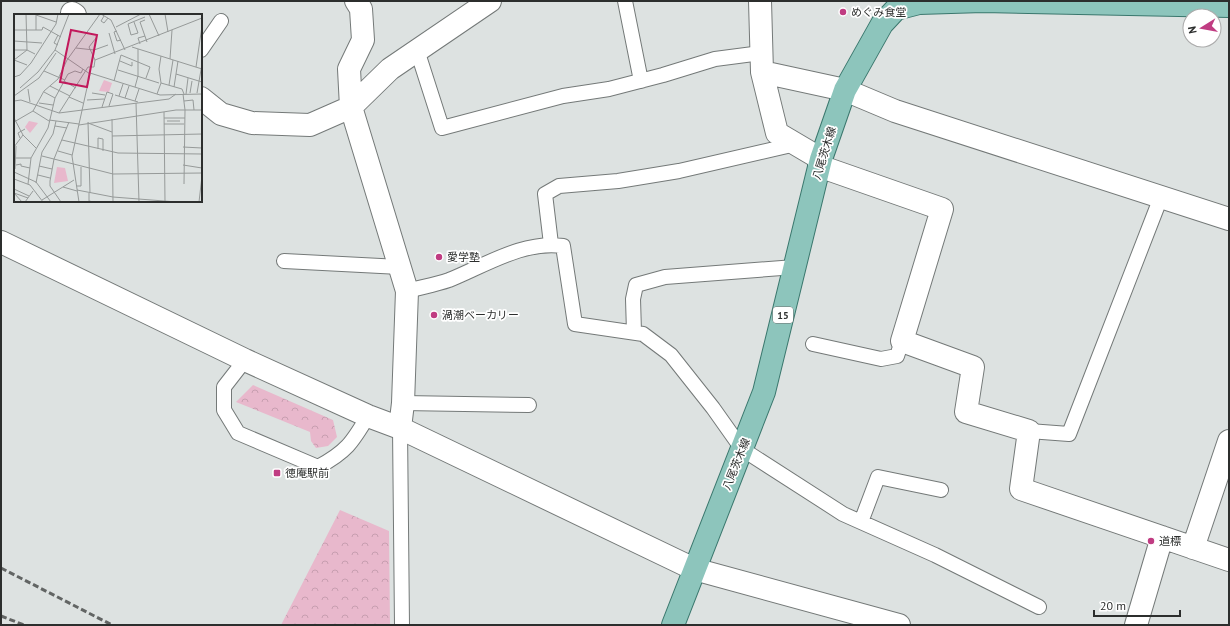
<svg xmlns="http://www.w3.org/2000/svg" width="1230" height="626" font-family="'PT Sans','Noto Sans JP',sans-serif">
	<defs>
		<pattern id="forest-crowns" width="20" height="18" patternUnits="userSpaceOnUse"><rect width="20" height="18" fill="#e8b8cc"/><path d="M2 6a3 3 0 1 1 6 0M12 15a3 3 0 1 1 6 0" fill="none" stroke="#c79eb0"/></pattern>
	</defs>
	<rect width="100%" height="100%" fill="#dde2e1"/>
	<path fill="url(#forest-crowns)" d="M253,385L333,420L337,437L328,446L316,448L311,441L310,432L236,402Z
		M340,510L389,531L390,625H281Z"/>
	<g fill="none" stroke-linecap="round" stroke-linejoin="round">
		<defs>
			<path id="service" d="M625,1L641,81
				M201,50L221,21
				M417,50L442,128L563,96L609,89L663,75L715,59L761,53
				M551,244L545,194L559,186L618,181L679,171L796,144
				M284,261L400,267
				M407,291C421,287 435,285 449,280C484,266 524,240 563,246L575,324L643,334L671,355L713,408L742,449L843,514L935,555L1039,607
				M634,332L633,299L636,285L665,277L795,267
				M813,344L881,359L897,356L902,341
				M245,360L224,387V410L238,433L318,467C346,452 352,443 368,416
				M403,403L529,405
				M400,428L402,625
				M1029,431L1069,434L1161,197
				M861,522L878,477L941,490"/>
			<path id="minor" d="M356,1L361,9L363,40L349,69L351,107L407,291L403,403L400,428
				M760,1L762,72L845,90L895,111L1229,219
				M72,13L75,15
				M762,72L777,133L821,159
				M201,98L221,114L252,123L310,125L351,107L390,69L490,1
				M819,166L942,209L902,341L973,367L966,412L1029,431L1021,489L1229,560
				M1,242L245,360L368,416L400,428L694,569L899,625
				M1193,548L1229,441
				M1136,625L1162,537"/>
			<path id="primary" d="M673,625L764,392L821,159L845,90L882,24L896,9L919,3L983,1L1229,6"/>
		</defs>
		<use href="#service" stroke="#747978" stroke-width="16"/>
		<use href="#minor" stroke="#747978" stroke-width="24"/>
		<use href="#primary" stroke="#3a776d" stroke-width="24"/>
		<use href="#service" stroke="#fff" stroke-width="14"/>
		<use href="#minor" stroke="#fff" stroke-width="22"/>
		<use href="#primary" stroke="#8dc5bc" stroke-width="22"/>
		<path stroke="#626564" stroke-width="3" stroke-dasharray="6 3" stroke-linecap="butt" d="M1,568L112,625
			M1,616L24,625"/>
	</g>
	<g fill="#c03c82" stroke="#fff" stroke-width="1.5">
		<circle cx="843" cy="12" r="4"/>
		<circle cx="439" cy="257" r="4"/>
		<circle cx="434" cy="315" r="4"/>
		<rect x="273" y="469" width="8" height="8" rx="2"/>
		<circle cx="1151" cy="541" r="4"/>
	</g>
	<g text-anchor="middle" stroke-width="3.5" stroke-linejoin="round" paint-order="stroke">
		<rect fill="#fff" stroke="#6b6d6c" stroke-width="1" x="773" y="307" width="20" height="16" rx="3"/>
		<g font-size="10" font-weight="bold" fill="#2c2e2d">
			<text x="783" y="319">15</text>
		</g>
		<g font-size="11" fill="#2c2e2d" stroke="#fff" text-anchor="start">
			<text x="851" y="16">めぐみ食堂</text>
			<text x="447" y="261">愛学塾</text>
			<text x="442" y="319">渦潮ベーカリー</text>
			<text x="285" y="477">徳庵駅前</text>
			<text x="1159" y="545">道標</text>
		</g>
		<g font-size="11" fill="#2c2e2d" stroke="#fff">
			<text transform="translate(824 153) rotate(-73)" y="4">八尾茨木線</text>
			<text transform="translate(736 464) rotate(-68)" y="4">八尾茨木線</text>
		</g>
	</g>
	<g transform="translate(14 14)">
		<rect width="188" height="188" fill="#dde2e1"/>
		<path d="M15,107L24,109L16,119L11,113ZM43,153L51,154L54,167L40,169Z" fill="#e8b8cc"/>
		<path d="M90,66L98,69L95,78L85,77Z" fill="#e8b8cc"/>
		<path fill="none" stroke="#969a99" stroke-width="1" d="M22,0V16M55,0L41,36L76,60L58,142L65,188M87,0L97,6L111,36M135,0L145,22M151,0L154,18M22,1L42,8M90,2L87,7L90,9L94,4M131,6L126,8L133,28M120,8L124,19L117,21L114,10L121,7L131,3M102,13L127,0M0,16H28L29,13L47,23M103,17L100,18L103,27L107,26M95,19L101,40M44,21L40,29L44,31M0,27L28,29M126,30L124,24L131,22M118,33L188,55M62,34L80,36L94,31M0,36H13L21,40M107,41L136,53L132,64M156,45L158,16M0,46L13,36L12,0M0,46L13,51M81,46L188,4M106,47L118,52V48M182,53L188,12M104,56L145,69M30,57L51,66M76,59L146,81L188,80M162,60L188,68M0,63L6,61L17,49L42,10L44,0M50,67L62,74M100,67L107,41M147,69L168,75L170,80M155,71L159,46M36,72L56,82M121,73L124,62V35M160,73L164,47M6,74L24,58L41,36M14,75L16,88M30,78L41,84M78,79L91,81M176,79L178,67M183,79L188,50M143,80L147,69L145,55L147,42M169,80L171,96M172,80L174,64M101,81L124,88M0,82L25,64L42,39M105,82L109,70M55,83L69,89M111,84L115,72M73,86L90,85M0,87L7,86L45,99L155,85L162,80M121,87L125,75M170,87L179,86L180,96M25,89L39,91M122,89L125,188M88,93L93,78L99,80L95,92M19,97L35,107M150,98L151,188M45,99L74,53H80L81,46L75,33L82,24M0,104L9,121L22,134M150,104H171M98,105L99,188M35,106L65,110M153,107H166M0,108L19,97L30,77L44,65L53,46L86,0M74,108L76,179M74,109L98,118M150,110H170M65,111L162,96H188M41,112L53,114M98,122L188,120M6,124L4,119L11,115M48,126L104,139L188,140M0,133L9,121M169,133L188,134M84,135V124L89,125V137M44,137L58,141M28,142L99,160L188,159M0,144H17M2,151L7,150V152L16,154M169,151L188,154M25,152L38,155M1,155L2,132M0,158L22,168L37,188M24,161L36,164M0,165L16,171L29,188M22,169L28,138L39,120L42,107M14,170L17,144L34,114L41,84L54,60L61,57L67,59L69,55M170,170L171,96M63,172H67V153M49,173L63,177M0,175L15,182M63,176L99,183L163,188M0,179L14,184M0,179L8,188M75,179V187L80,188M28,186L60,166M11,188L19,177M47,188L36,172V167L40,145L55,108M185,188L188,162"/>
		<path fill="#c2185b" fill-opacity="0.15" stroke="#c2185b" stroke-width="2" d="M57,16L83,21L73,73L46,68Z"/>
		<rect width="188" height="188" fill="none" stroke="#2c2e2d" stroke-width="2"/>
	</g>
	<rect width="1230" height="626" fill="none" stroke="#2c2e2d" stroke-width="4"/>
	<g transform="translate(1202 28) rotate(259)"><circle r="19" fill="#ffffff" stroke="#ababab"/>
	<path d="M0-3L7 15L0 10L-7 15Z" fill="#c03c82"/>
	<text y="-6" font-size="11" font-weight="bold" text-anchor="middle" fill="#2c2e2d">N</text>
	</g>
	<path d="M1094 610v6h86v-6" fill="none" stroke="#2c2e2d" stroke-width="2"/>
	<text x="1100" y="610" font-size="12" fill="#2c2e2d" stroke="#ffffff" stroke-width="3" paint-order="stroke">20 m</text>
</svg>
